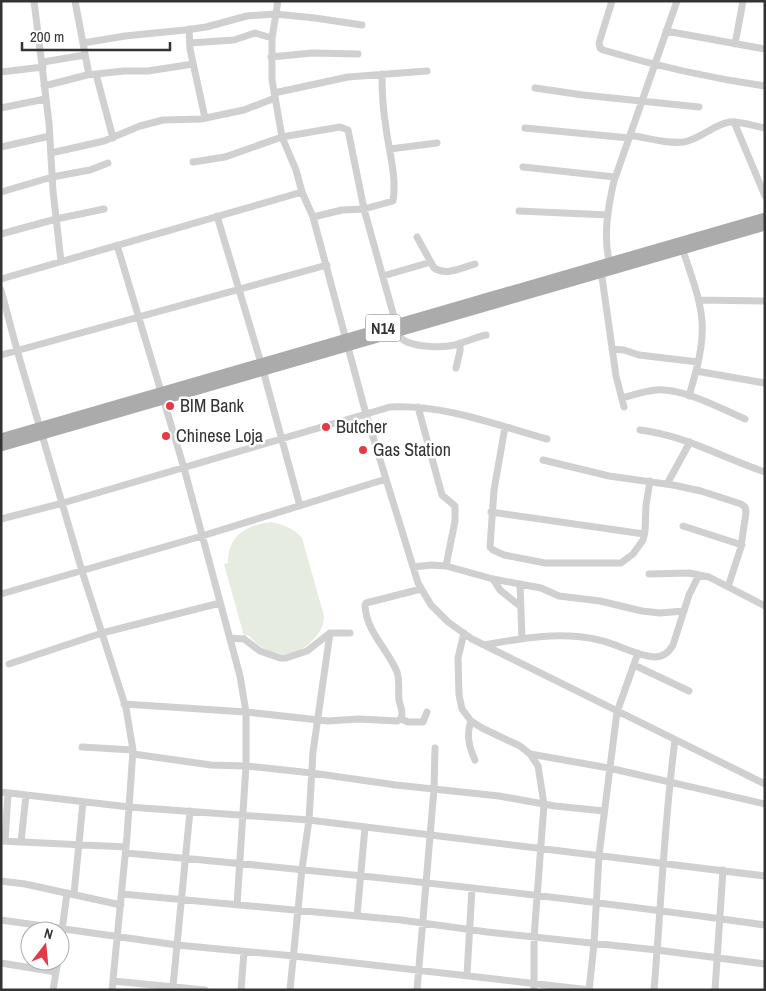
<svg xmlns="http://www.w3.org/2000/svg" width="766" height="991" font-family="'Archivo Narrow',sans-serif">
	<rect width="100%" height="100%" fill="#fff"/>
	<path fill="#e6ecdf" d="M271,522C284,525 293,528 302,538L324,616C324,626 320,632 313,640C292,662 267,656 248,635L244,636L224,564L228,563C228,536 246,525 271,522Z"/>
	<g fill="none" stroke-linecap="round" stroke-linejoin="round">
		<path stroke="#d0d0d0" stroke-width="7" d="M34,1L49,123L53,191L61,261
			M75,1L89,75
			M278,1L272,38V80L282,137L296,170L302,192L313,217L366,414L418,583L431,605L448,622L472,639L765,784
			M612,1L599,43L600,48L603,50C656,66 710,78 765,86
			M189,29L190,49L205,118
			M666,31L765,49
			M83,43L125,36L185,30L206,27L247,16L275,14L315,18L362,25
			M190,43L234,40L255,33L272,38
			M735,44L743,1
			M271,57L312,53L358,54
			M43,62L85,55
			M1,72L43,67
			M96,74L113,138
			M44,86L87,75L124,71H148L193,64
			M535,88L583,95L699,107
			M274,93L348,77L427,71
			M1,108L45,99
			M734,122L765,196
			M525,128L629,138
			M630,135C648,138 666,144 684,142C701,139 714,124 730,122C741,121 754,126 765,128
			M1,147L50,136
			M390,149L437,143
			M51,153L104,141L140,126L163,120L201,119L244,110L275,98
			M193,162L225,157L282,137L340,127L348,130L364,209L396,324
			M523,167L615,177
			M1,192L52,177L90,170L108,163
			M519,211L608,215
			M217,216L261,363L300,506
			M313,217L342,210L364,209L393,201C397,177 389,152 386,128C383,110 382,92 382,74
			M1,234L56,219L104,209
			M417,237L434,268C446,276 461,268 475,264
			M117,245L184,468L240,676L246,712V766L237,905
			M683,250C690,273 700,296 702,321C704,346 696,372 689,396
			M611,267C602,240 608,207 614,181L677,1
			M601,270L616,376L624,407
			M383,276L431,262
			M1,279L302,192
			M1,290L17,350L82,571L126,708L133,750L127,836L112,990
			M699,300L762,301
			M395,332C399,336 402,340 407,342C420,347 442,348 455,345C466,342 476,337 486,335
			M612,349L624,350L639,355L698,362
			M1,355L327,265
			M456,368L460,351V343
			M696,371L765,383
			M622,398C633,395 644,391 656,390C683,388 720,408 745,419
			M418,407L442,495L455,506V521L446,566
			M505,427L494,490L490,547L493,550L504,555L545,563H621L633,554L643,540L645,532L646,505L650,481
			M640,430C684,435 723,458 765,472
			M543,460L609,476L673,485L701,491L741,504L745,507L746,512L741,547L728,587
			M667,484L690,442
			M491,512L644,534
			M1,519L63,503L390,407C444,404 496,425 547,439
			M683,526L742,545
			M413,567L431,565L446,566L493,579L541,588L559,596L600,601L642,611L660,613L684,611
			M649,574L689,573L709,577L765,606
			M493,579L500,590L520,606
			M520,584L522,639
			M1,594L202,536L386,479
			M464,633L458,658L459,695L462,709L471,721L482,728L520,746L530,754L538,766L544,804L534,938V990
			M230,638L244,639L260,651L280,658H286L307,651L330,633H350
			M484,645C523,638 561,631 599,640C618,644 636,656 655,657C664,657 669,652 673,645L689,595L699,575
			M9,664L102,633L220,603
			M634,665L689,691
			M124,704L246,712L328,721L359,719L397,721L401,719L408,722H423L427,712
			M401,719C404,711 400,707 399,700C398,690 400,681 397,672C388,649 366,632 365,605L366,603L421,589
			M471,721C466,735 469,747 475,760
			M82,747L133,750
			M133,754L211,765L246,766L312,773L396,785L499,796L555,806L604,811
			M530,754L609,768L765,804
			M1,792L129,807L309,820L765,876
			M1,841L126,847
			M5,841L8,793
			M21,842L26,795
			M126,853C339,872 552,895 765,925
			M1,881L25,884L121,905
			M74,894L83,802
			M122,894L401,920L487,932L657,950L765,964
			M357,916L365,827
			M1,920L177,945L294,956L590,990
			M60,945L67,893
			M1,963L56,972
			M467,975L472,888
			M113,981L205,990
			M173,986L190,811
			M53,990L58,961
			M241,990L244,952
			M290,990L302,869L309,820L313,752L330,633
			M417,990L434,789L435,748
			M589,990L594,944L599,855L617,712L638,653
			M654,990C661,907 664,823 675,740
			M715,990L723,870"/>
		<path stroke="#ababab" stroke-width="9" d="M1,438L765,217
			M1,447L765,226"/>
	</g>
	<g fill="#e63946" stroke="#fff" stroke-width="2">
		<circle cx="170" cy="406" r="5"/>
		<circle cx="326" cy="427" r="5"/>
		<circle cx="166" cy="436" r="5"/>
		<circle cx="363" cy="450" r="5"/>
	</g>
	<g text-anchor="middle" stroke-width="5" stroke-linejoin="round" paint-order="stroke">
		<rect fill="#fff" stroke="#707070" stroke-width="1" x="365.5" y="314.5" width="35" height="27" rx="4"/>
		<g font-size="16" font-weight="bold" fill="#333">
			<text x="383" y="334">N14</text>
		</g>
		<g font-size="18" fill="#333" stroke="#fff" text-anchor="start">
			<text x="180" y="412">BIM Bank</text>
			<text x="336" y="433">Butcher</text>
			<text x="176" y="442">Chinese Loja</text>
			<text x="373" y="456">Gas Station</text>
		</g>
	</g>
	<rect width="766" height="991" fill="none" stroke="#333333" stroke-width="5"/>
	<g transform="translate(45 946) rotate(16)"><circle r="24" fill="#ffffff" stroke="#adadad"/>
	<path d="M0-4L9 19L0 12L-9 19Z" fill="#e63946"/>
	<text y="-8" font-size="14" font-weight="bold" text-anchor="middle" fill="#333333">N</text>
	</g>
	<path d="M22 42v8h148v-8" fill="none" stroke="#333333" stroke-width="2.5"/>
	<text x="30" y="42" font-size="15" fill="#333333" stroke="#ffffff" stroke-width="4" paint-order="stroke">200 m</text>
</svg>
